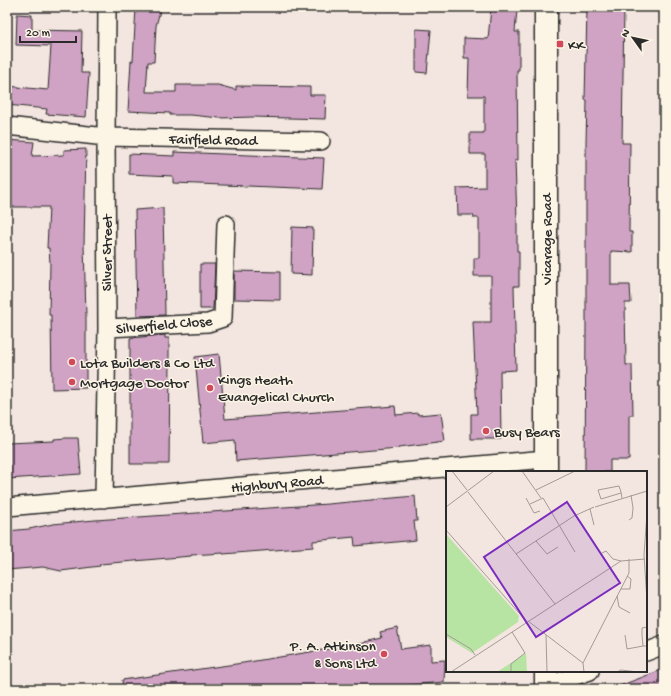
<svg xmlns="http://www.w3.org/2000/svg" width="671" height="696" font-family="'Gochi Hand',sans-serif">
	<rect width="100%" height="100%" fill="#f3e5df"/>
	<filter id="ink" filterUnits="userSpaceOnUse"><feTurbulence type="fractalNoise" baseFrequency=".025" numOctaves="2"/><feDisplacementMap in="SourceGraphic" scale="8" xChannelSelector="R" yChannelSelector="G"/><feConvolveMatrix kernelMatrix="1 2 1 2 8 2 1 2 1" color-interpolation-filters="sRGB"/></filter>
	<g filter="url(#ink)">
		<path fill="#d0a3c5" stroke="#2b2b2b" d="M136,7H161L156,26L154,62H148L146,92H176V85H218L236,90V86L310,87V95H326L325,119L253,117L220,118L191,115H170V113L128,111L131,61H133Z
			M587,7H624L622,143H630L629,232H632V252L611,251V285H630L631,303H625L626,365H632L633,415H629V460H610V472H585L586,323V143L587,100H585Z
			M491,8L517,10L515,32H519V70H517L518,160H515L517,221V251H519V286H514L516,370L500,371L501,439H471V414H477L473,322H491V276H474V258H479V218H474L473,215H458L457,188L485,187V154H470V133H484V96H468L469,58H464V38L488,39Z
			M17,14L32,15V30L82,31L81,73H89L86,117L46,114L47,109L7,105V86L48,90L51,46L16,45Z
			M416,29L431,30L427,73L416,72Z
			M7,140L34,142L32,156L64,155V150L86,149L84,245L86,315V388L52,389L51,315H49L50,263L49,248H47L49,207H7Z
			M174,152L324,158L322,189L173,183V176L129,174V154L174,156Z
			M163,208L165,315L137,316L135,210Z
			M292,227L313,228L312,275L291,274Z
			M200,264H215L213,309H200Z
			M234,271L280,272V300L234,299Z
			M165,335V338H169V359H170L169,464H130V338Z
			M219,354L225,419L395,406L396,415L418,413V415L441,413L445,441L399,447V448L236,461L235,440L203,443L195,357Z
			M66,438H78L81,474L7,479V443L54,441V439Z
			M415,496L417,521H414L416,540L355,546L354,537L313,541V547L223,554V553L191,555V556L100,564V566L61,571L43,567L7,570V531L29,529L53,524L95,520L328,504Z
			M397,628L401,649L431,645V661L445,660L444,682L364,689H123L122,680L243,663L365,643V642L382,638L380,632Z
			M664,669V689H615L614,688Z"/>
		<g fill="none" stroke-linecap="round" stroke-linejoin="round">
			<defs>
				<path id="minor" d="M7,126L106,137L321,141
					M107,328L208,323L223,318L226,224
					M104,499L107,328L106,137L107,7
					M7,507L546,459
					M646,652L664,645
					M546,686L590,671"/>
				<path id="secondary" d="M546,7V472
					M546,689V671"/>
			</defs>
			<use href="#minor" stroke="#2b2b2b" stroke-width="20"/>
			<use href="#secondary" stroke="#2b2b2b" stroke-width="25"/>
			<use href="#minor" stroke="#fcf5e5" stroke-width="17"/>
			<use href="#secondary" stroke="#fcf5e5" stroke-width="22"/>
		</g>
	</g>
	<g fill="#d1495b" stroke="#fcf5e5" stroke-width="1.5">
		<rect x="556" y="40" width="8" height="8" rx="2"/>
		<circle cx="72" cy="362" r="4"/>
		<circle cx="72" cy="382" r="4"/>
		<circle cx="210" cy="388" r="4"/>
		<circle cx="486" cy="431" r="4"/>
		<circle cx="384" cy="654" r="4"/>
	</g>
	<g text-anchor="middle" stroke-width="3" stroke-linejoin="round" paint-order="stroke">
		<g font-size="15" fill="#2b2b2b" stroke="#fcf5e5" text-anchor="start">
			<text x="568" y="49">KK</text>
			<text x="80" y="367">Lota Builders &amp; Co Ltd</text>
			<text x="218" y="384">Kings Heath<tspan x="218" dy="17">Evangelical Church</tspan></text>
			<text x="80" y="387">Mortgage Doctor</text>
			<text x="494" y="436">Busy Bears</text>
			<text x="376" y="650" text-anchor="end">P. A. Atkinson<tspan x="376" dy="17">&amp; Sons Ltd</tspan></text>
		</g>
		<g font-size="15" fill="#2b2b2b" stroke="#fcf5e5">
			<text transform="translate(213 139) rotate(1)" y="5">Fairfield Road</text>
			<text transform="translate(546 239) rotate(-90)" y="5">Vicarage Road</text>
			<text transform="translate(106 253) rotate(-90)" y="5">Silver Street</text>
			<text transform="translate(164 324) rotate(-5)" y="5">Silverfield Close</text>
			<text transform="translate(277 483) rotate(-5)" y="5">Highbury Road</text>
		</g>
	</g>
	<g transform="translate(446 471)">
		<rect width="201" height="201" fill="#f3e5df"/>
		<path d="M0,63L73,145L72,151L26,182L0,166ZM80,182L81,201H51Z" fill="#b7e4a2"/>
		<path fill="none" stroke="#a39b97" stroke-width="1" d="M6,0L21,19M76,0L95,27M90,19L129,0M22,21L109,133M175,22L155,28L152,19L173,15L175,21L176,27M80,27L88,42L94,40M84,33L97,27L129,81M0,36L48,0M149,36L201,20M144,38L148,54M201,42L198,84L201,130M183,49L186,47L187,37L185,24M0,59L81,151M90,70L101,83L112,76M156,82L160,80L167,88L175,90M70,83L128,45L148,36M175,118H184L185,108L181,105M171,125L173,136L184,142M82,150L137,192M201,156L196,157V164L197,175H201M0,163L25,178L29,184M100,164L101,201M179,164L181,178L197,175M5,201L175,90L199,88M65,201V193L79,182L66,161M138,201L137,192L183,102V88M171,201L175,199L192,201"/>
		<path fill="#7b2cbf" fill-opacity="0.15" stroke="#7b2cbf" stroke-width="2" d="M121,31L174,112L90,166L38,86Z"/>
		<rect width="201" height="201" fill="none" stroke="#2b2b2b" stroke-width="2"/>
	</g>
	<rect width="671" height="696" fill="none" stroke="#fcf5e5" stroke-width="24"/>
	<rect x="12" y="12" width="647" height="672" fill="none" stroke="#2b2b2b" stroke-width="1.5" filter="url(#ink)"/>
	<g transform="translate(633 38) rotate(303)" stroke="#fcf5e5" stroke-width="3" paint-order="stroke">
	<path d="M0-3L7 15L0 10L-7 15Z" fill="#2b2b2b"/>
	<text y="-6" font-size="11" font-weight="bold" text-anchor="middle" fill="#2b2b2b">N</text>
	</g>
	<path d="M20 36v6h56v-6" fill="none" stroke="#2b2b2b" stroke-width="2"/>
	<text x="26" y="36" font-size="12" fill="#2b2b2b" stroke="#fcf5e5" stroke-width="3" paint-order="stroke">20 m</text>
</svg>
